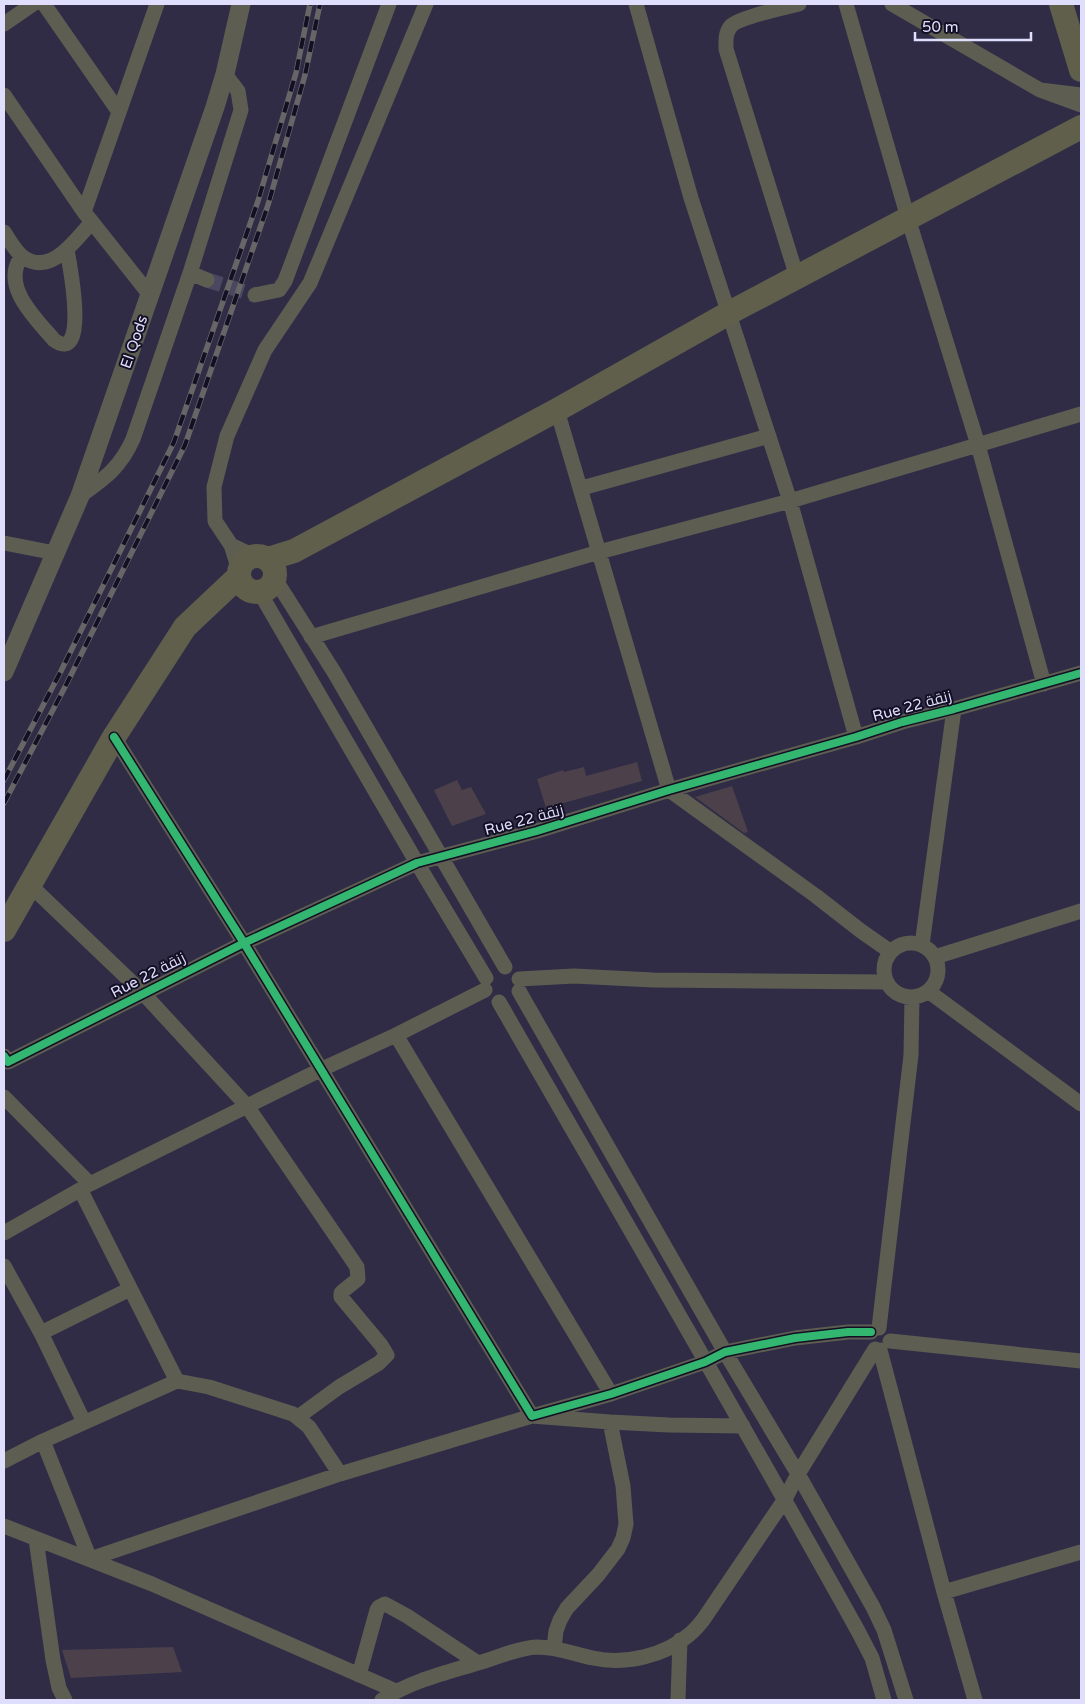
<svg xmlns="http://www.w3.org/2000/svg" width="1085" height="1704" font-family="'Varela Round',Cairo,sans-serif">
	<rect width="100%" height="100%" fill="#302c46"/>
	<path fill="#4c414a" d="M637,762L642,781L546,808L537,779L563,770L564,772L584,767L586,776Z
		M457,780L462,790L471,787L486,814L452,826L434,790Z
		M732,786L748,832L744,833L695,797Z
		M173,1647L182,1672L71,1678L62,1650Z"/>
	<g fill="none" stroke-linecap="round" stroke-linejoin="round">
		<path stroke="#4a4761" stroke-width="15" stroke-dasharray="15 8" stroke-linecap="butt" d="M207,280L255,295"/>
		<path stroke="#5d5d52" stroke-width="15" d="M44,4L119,112
			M636,4L691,198L790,501L856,737
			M846,4L908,218L978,445L1044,684
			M892,4L1040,90
			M4,24L33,4
			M4,95L84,212L150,295
			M1081,95L1040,90L1081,105
			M84,212L157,4
			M4,232C10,241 15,251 23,257C51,277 75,240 92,222
			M22,256C0,285 35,318 54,340C90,366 69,261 67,250
			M190,273L207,280
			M797,277L726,49C726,41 725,33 731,26C738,18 786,7 799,4
			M255,295L279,290L285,281L389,4
			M557,410L669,790L816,896L861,931L891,952
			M582,488L769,436
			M80,496C105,478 120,468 133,439L190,273L241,110L238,91L225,74
			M4,543L55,553
			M231,545L215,521L214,487L227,436L265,350L310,283L426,4
			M239,570L231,545L254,556
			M275,579L334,672L505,967
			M260,593L417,863L486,978
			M311,637L599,552L790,501L1081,414
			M114,737L244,943L532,1416L611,1394L705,1362L725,1352L795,1338L848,1332H871
			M30,885L143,993L247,1106L357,1267L358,1279L343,1291L341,1293V1297L381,1345L387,1355L379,1363L339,1387L298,1417
			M884 970a27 27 0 1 1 54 0a27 27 0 1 1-54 0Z
			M922,945L954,709
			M935,957L1081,911
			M519,979L574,976L653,980L887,982
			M519,991L725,1352L798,1474L873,1607L884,1630L906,1700
			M928,991L1081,1104
			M499,1002C619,1211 741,1420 858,1631L872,1658L884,1700
			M396,1035L611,1394
			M4,1056L8,1062L244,943L417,863L537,831L669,790L856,737L902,722L954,709L1081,673
			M4,1097L90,1184
			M81,1191L177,1381
			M4,1233L90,1184L320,1070L396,1035L485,990
			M4,1266L41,1333L84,1422
			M879,1328L911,1055L912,997
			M41,1333L130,1289
			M890,1341L1081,1361
			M880,1350L944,1592L975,1700
			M4,1461L43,1441
			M340,1474L309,1427L293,1414L209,1387L177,1381L43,1441L90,1559L340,1474L532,1416L610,1422L669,1425L743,1426
			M4,1526L152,1584L396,1691
			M36,1539L53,1660L59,1688L65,1700
			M944,1592L1081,1552
			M554,1648L556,1631L560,1620L567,1608L598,1575L618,1549L623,1538L626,1524L623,1486L610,1422
			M359,1675L377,1610L379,1607L385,1604L407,1616L478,1663
			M382,1700C411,1681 445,1673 478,1663C497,1658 516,1648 537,1647C557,1647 574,1654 593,1658C625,1665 665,1656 690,1634C695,1630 699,1625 703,1620L785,1499L798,1474L875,1349
			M678,1700L680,1640"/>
		<path stroke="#5d5d52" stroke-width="19" d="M4,672L80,496L215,107L225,74L241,4"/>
		<path stroke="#5f5f4c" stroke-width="24" d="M1061,4L1081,70
			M239 574a18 18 0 1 1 36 0a18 18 0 1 1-36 0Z
			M268,559L294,551L557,410L729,313L1081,127
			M4,930L114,737L185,627L238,577"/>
		<defs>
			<path id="rail" d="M4,780L61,671L174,442L258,201L296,73L310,4
				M4,803L66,685L185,445L268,205L305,75L320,4"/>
		</defs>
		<use href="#rail" stroke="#676565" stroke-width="5.5"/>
		<use href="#rail" stroke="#130f24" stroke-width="4" stroke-dasharray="11" stroke-linecap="butt"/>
		<defs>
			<path id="cycleway" d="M114,737L244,943L532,1416L611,1394L705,1362L725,1352L795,1338L848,1332H871
				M4,1056L8,1062L244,943L417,863L537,831L669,790L856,737L902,722L954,709L1081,673"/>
		</defs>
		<use href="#cycleway" stroke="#130f24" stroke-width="11"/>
		<use href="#cycleway" stroke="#33b770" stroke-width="8"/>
	</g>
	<g text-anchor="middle" stroke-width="4" stroke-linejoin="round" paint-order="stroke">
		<g font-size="15" fill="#e0defd" stroke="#130f24">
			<text transform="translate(134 342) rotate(-71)" y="5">El Qods</text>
			<text transform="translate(912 706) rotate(-15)" y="5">Rue 22 زنقة</text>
			<text transform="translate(524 820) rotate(-15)" y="5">Rue 22 زنقة</text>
			<text transform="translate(148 975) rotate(-27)" y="5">Rue 22 زنقة</text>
		</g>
	</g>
	<rect width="1085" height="1704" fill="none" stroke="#e0defd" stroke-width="10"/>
	<path d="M915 32v8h116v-8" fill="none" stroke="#e0defd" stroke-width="2.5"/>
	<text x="922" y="32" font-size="15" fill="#e0defd" stroke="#130f24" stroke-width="4" paint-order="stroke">50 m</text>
</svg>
